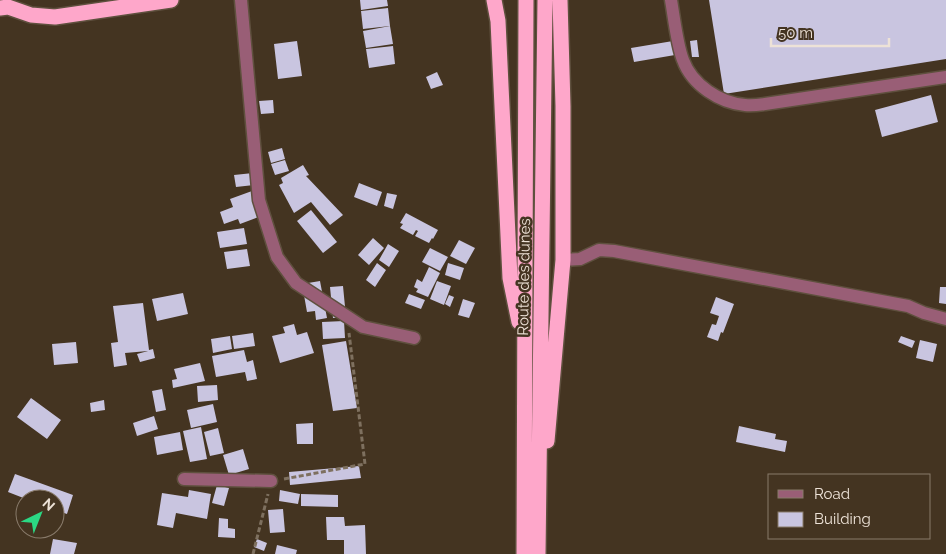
<svg xmlns="http://www.w3.org/2000/svg" width="946" height="554" font-family="Raleway,sans-serif">
	<rect width="100%" height="100%" fill="#443421"/>
	<path fill="#c9c5e0" d="M360,0H387L388,6L361,10Z
		M709,0H946V59L724,94Z
		M388,8L390,26L363,29L361,11Z
		M390,26L393,44L366,48L363,31Z
		M697,40L699,57H692L690,41Z
		M297,41L302,76L278,79L274,44Z
		M673,41L675,55L634,62L631,48Z
		M393,46L395,64L369,68L366,49Z
		M437,72L443,85L431,89L426,77Z
		M931,95L938,122L882,137L875,110Z
		M273,100L274,113L261,114L259,101Z
		M282,148L285,159L271,163L268,152Z
		M285,160L289,171L275,175L271,164Z
		M303,165L309,175L306,176L343,215L330,225L311,202L294,213L279,185L283,183L281,178Z
		M253,173L254,185L236,187L234,175Z
		M359,183L382,192L377,206L354,197Z
		M252,191L261,216L240,224L238,219L224,224L220,212L233,207L230,199Z
		M387,193L397,195L393,209L384,206Z
		M311,210L337,242L323,253L297,221Z
		M406,213L438,230L433,239L432,238L429,243L415,236L418,231L416,230L413,235L400,228L403,224L400,223Z
		M244,228L247,244L220,248L217,232Z
		M373,238L384,248L369,265L358,255Z
		M459,240L475,248L466,264L450,256Z
		M388,244L399,251L389,267L379,260Z
		M430,248L448,257L440,271L422,262Z
		M247,249L250,266L227,269L224,252Z
		M377,263L386,270L375,287L366,280Z
		M448,263L464,268L460,280L445,275Z
		M429,267L440,273L428,297L416,292L418,289L414,287L417,279L422,282Z
		M320,281L327,318L316,320L315,311L307,312L302,284Z
		M437,281L451,286L444,305L430,299Z
		M343,286L346,317L333,318L330,287Z
		M940,287H946V304L939,303Z
		M183,293L188,314L157,321L152,299Z
		M409,294L425,300L421,309L405,303Z
		M449,295L454,297L450,307L445,304Z
		M716,297L734,304L723,333L721,332L718,341L707,337L712,324L716,325L719,316L710,313Z
		M463,299L475,303L469,318L458,315Z
		M143,303L149,350L153,349L155,358L140,362L137,354L148,351L125,353L127,365L114,367L111,343L118,342L113,306Z
		M344,321L345,338L323,339L322,322Z
		M294,324L297,335L307,332L314,353L280,363L272,336L285,333L283,327Z
		M253,333L255,346L234,349L232,336Z
		M230,336L232,349L213,353L211,339Z
		M901,336L915,341L912,348L898,342Z
		M920,340L937,344L933,362L916,358Z
		M346,341L357,408L333,411L322,345Z
		M76,342L78,363L54,365L52,344Z
		M244,350L247,362L253,360L257,379L247,381L245,372L216,377L212,356Z
		M200,363L205,381L173,388L172,380L177,379L174,369Z
		M217,385L218,400L198,402L197,386Z
		M162,389L166,410L156,412L152,391Z
		M31,398L61,420L47,439L17,417Z
		M104,400L105,410L91,412L90,403Z
		M213,404L217,422L191,428L187,410Z
		M154,416L158,429L137,436L133,423Z
		M313,423V444H297L296,424Z
		M739,426L776,434L775,439L787,441L785,452L736,442Z
		M201,427L207,459L190,462L183,431Z
		M218,428L224,453L210,456L204,432Z
		M180,432L183,450L157,455L154,437Z
		M243,449L249,469L229,475L223,455Z
		M359,466L361,478L290,485L289,472Z
		M15,474L73,495L67,514L55,510V499H26L8,492Z
		M217,485L229,488L224,506L212,503Z
		M189,490L211,494L207,519L176,513L173,528L157,525L162,493L188,497Z
		M280,490L300,494L298,504L279,501Z
		M301,494L338,495V507L301,506Z
		M283,509L285,532L270,533L268,510Z
		M326,517H344L345,526L365,525L366,554H344V540H327Z
		M219,518L228,519V528L235,529V538L218,537Z
		M53,539L77,543L74,554H50Z
		M257,539L267,543L264,551L254,547Z
		M277,545L297,550L296,554H275Z"/>
	<g fill="none" stroke-linecap="round" stroke-linejoin="round">
		<defs>
			<path id="minor" d="M241,0L259,200L277,257L296,283L363,327L414,338
				M671,0C674,17 677,45 683,60C692,85 720,103 745,105C752,106 758,105 765,104L946,77
				M563,260L580,259L599,250L614,251L908,306L924,313L946,319
				M184,479L271,481"/>
			<path id="highway" d="M494,0L498,21L510,278L519,322
				M0,8L8,7L31,15L55,17L171,0
				M547,441L563,260V106L560,0
				M524,554L526,0
				M538,554L545,0"/>
		</defs>
		<use href="#minor" stroke="#5f503e" stroke-width="15"/>
		<use href="#highway" stroke="#5f503e" stroke-width="18"/>
		<path stroke="#7e705f" stroke-width="3" stroke-dasharray="5 2.5" stroke-linecap="butt" d="M284,479L365,464L349,333
			M253,554L268,494"/>
		<use href="#minor" stroke="#995e76" stroke-width="12"/>
		<use href="#highway" stroke="#fea7ca" stroke-width="15"/>
	</g>
	<g text-anchor="middle" stroke-width="5" stroke-linejoin="round" paint-order="stroke">
		<g font-size="15" fill="#ede2d7" stroke="#443421">
			<text transform="translate(524 277) rotate(-89)" y="5">Route des dunes</text>
		</g>
	</g>
	<rect x="768" y="474" width="162" height="65" fill="#443421" stroke="#887a6a"/>
	<rect x="778" y="490" width="25" height="8" fill="#995e76" stroke="#887a6a"/>
	<text x="814" y="499" font-size="15" fill="#ede2d7">Road</text>
	<rect x="778" y="512" width="25" height="15" fill="#c9c5e0" stroke="#887a6a"/>
	<text x="814" y="524" font-size="15" fill="#ede2d7">Building</text>
	<g transform="translate(40 514) rotate(43)"><circle r="24" fill="#443421" stroke="#887a6a"/>
	<path d="M0-4L9 19L0 12L-9 19Z" fill="#2bd884"/>
	<text y="-8" font-size="14" font-weight="bold" text-anchor="middle" fill="#ede2d7">N</text>
	</g>
	<path d="M771 38v8h118v-8" fill="none" stroke="#ede2d7" stroke-width="2.5"/>
	<text x="778" y="38" font-size="15" fill="#ede2d7" stroke="#443421" stroke-width="4" paint-order="stroke">50 m</text>
</svg>
